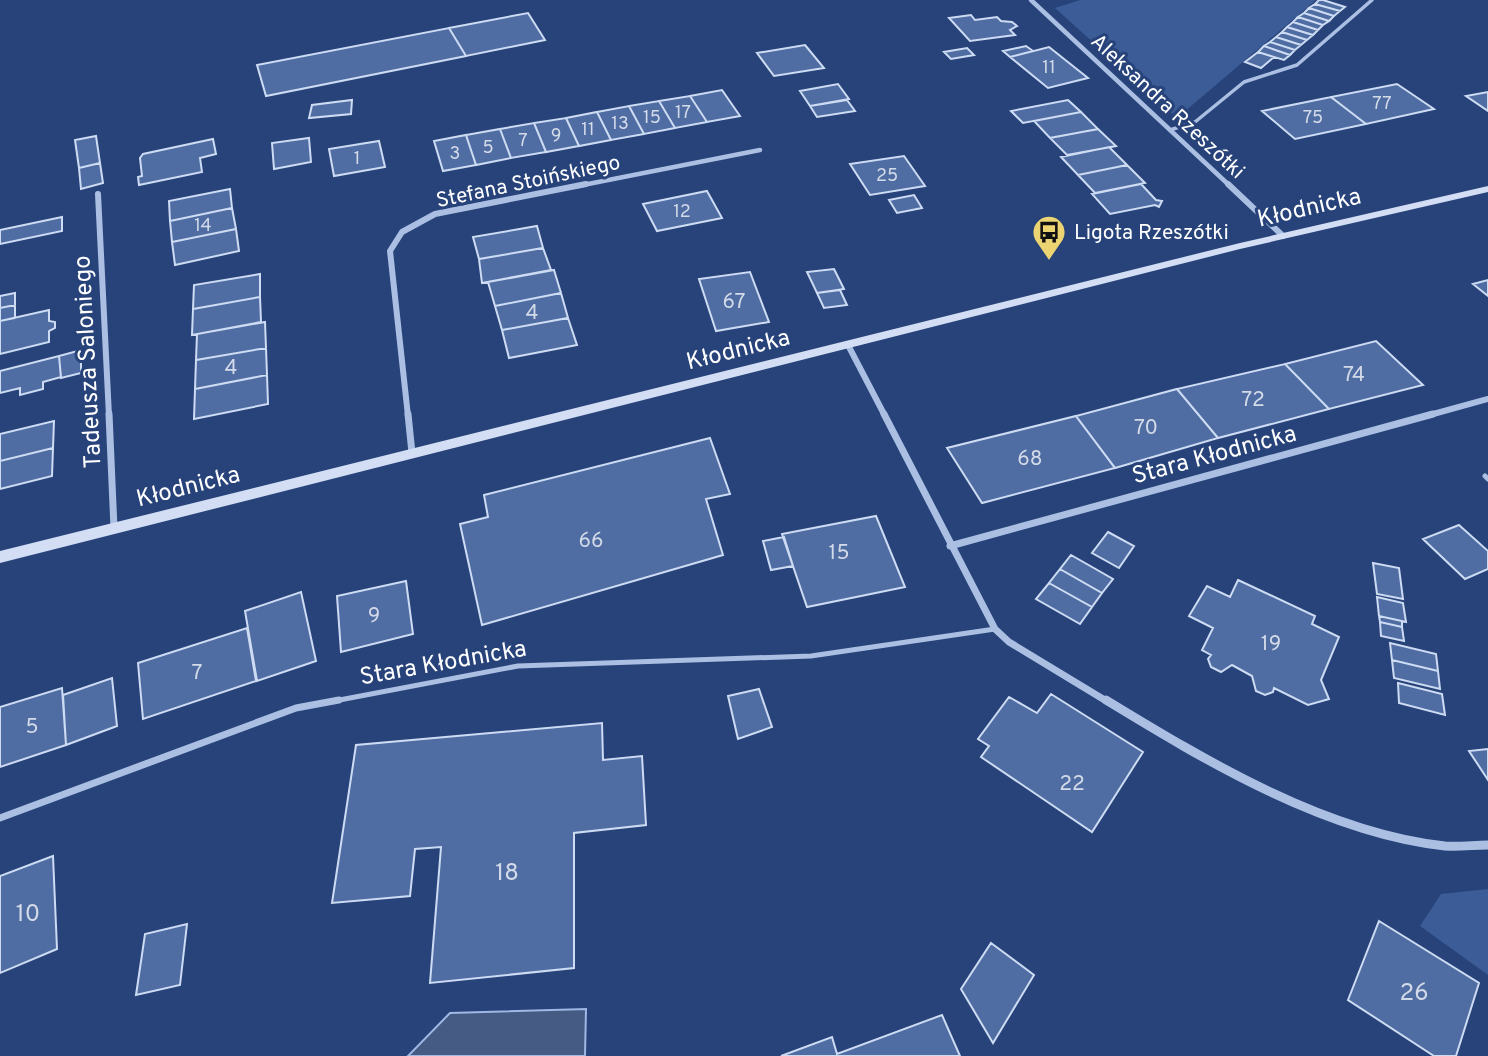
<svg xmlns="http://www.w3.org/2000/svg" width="1488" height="1056" font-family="Overpass,sans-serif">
	<rect width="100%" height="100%" fill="#27437a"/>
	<path fill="#3b5c97" d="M1080,0H1316L1177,118L1055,8Z
		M1488,889V975L1420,926L1441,894Z"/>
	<path fill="#465b83" stroke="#9fb8e4" stroke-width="2" d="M586,1009L585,1056H408L450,1013Z"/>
	<path fill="#4f6da3" stroke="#cddbf3" stroke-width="2" d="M1319,0H1323L1345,7L1340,11L1315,4Z
		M1315,4L1340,11L1334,16L1309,8Z
		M1309,8L1334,16L1329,21L1304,13Z
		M528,13L545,40L466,56L449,28Z
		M1304,13L1329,21L1323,25L1298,17Z
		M971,15L975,20L997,17L1001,21L1012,22L1017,26L1010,30L1015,35L970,41L949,18Z
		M1298,17L1323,25L1318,30L1293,22Z
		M1293,22L1318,30L1313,35L1287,27Z
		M1287,27L1313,35L1307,40L1282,32Z
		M449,28L466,56L266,96L257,65Z
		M1282,32L1307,40L1301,45L1276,37Z
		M1276,37L1301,45L1295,50L1270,42Z
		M1270,42L1295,50L1290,55L1264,46Z
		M805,45L824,68L774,76L757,53Z
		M1026,46L1033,51L1010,57L1003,51Z
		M1264,46L1290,55L1284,60L1258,52Z
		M1049,47L1088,78L1048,88L1010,57Z
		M967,48L974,55L951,59L944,52Z
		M1258,52L1274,57L1261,68L1245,62Z
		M838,84L849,99L810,106L800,91Z
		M1397,84L1434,109L1366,124L1331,97Z
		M722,90L740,116L707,122L690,96Z
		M1488,92V111L1466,96Z
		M690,96L707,122L675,128L659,101Z
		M1331,97L1366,124L1295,139L1262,111Z
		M352,100L351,114L309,118L312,105Z
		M847,100L855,111L817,117L810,106Z
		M1068,100L1081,112L1023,123L1011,111Z
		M659,101L675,128L644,134L629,106Z
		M629,106L644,134L611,140L597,112Z
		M597,112L611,140L579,146L566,118Z
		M1081,112L1098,129L1050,138L1034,121Z
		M566,118L579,146L546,152L534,123Z
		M534,123L546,152L511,158L500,129Z
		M500,129L511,158L476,165L466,135Z
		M1098,129L1116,146L1067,155L1050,138Z
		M466,135L476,165L443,171L434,141Z
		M96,136L100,163L79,168L75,140Z
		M309,138L311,162L274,169L272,143Z
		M213,139L216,154L200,158L202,172L139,185L138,177L142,176L140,158L143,154Z
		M379,141L385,167L334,176L329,149Z
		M1109,147L1127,165L1078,175L1061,157Z
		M904,156L925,186L870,195L850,164Z
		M100,163L103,183L81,189L79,168Z
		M1127,165L1145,183L1095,193L1078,175Z
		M1141,184L1156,200L1162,201L1159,207L1155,205L1110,214L1092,194Z
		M230,189L232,208L170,221L169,201Z
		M707,191L722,218L657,231L643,204Z
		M914,195L922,208L897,213L889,200Z
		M232,208L236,229L172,242L170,221Z
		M62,217V231L0,244V230Z
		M537,226L543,248L479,259L473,237Z
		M236,229L239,251L175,265L172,242Z
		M543,248L551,270L482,283L479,259Z
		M834,269L844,289L817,293L807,272Z
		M554,270L561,293L495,306L488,282Z
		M750,272L769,322L716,331L699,279Z
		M260,274V297L193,309L194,285Z
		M1488,280V296L1473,284Z
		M840,290L847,305L824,308L817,293Z
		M15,293V305L0,308V296Z
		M561,293L568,318L502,330L495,306Z
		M260,297L261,322L192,335L193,309Z
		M15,305V318L0,321V308Z
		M49,310V321L55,322V328L49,331V342L0,354V321Z
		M568,318L577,345L509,358L502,330Z
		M265,322L266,348L196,360L197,334Z
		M1376,341L1423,385L1329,409L1285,364Z
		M266,348L267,375L195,389L196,360Z
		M81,350V373L61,378L59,356Z
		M59,356L61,377L43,382V389L20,395V388L0,393V371Z
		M1285,364L1329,409L1218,438L1177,389Z
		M267,375L268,404L194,419L195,389Z
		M1177,389L1218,438L1115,468L1076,416Z
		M1076,416L1115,468L982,503L947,448Z
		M54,421L53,448L0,461V434Z
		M710,438L730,494L706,499L723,555L482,625L460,524L488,517L484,495Z
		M53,448L52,476L0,489V461Z
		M876,516L905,587L807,607L782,534Z
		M1459,525L1488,551V569L1465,579L1423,539Z
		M1108,532L1134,546L1119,568L1092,553Z
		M784,537L793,566L771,570L763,541Z
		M1071,555L1113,579L1102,593L1060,569Z
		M1373,563L1399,568L1403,599L1377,594Z
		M1060,569L1102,593L1092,607L1049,583Z
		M1238,580L1315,616L1312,624L1339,637L1321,680L1329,699L1308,705L1274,688L1273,692L1265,695L1256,691L1252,676L1232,665L1221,672L1211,667L1208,659L1211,655L1202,650L1213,628L1189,616L1207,586L1230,597Z
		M406,581L413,634L341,652L337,596Z
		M1049,583L1092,607L1080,624L1036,599Z
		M301,592L316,661L257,681L245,611Z
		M1377,597L1403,603L1406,622L1379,616Z
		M1379,616L1402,621V627L1380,622Z
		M1380,622L1402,627L1404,641L1381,636Z
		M247,628L256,681L143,719L138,663Z
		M1390,643L1436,654L1438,671L1392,660Z
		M1392,660L1438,671L1440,689L1394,678Z
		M112,678L117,726L66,745L63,695Z
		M1398,683L1442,694L1445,715L1399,703Z
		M62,688L66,745L0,767V707Z
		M759,689L772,727L738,739L728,696Z
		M1051,694L1143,752L1092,832L981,757L989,746L978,739L1009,697L1037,713Z
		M602,723L603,760L642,756L646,825L574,833V968L430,983L441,847L415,849L410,896L332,903L356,745Z
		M1488,749V780L1469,751Z
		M53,856L57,949L0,973V876Z
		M1379,921L1479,983L1456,1056H1434L1348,1000Z
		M187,924L180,985L136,995L145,934Z
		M991,943L1034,975L993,1043L961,989Z
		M942,1015L960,1056H781L832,1037L837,1054Z"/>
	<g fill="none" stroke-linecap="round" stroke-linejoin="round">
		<path stroke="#abbfe3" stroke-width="3.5" d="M1170,130L1195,122L1244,82L1297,65L1372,0"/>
		<path stroke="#abbfe3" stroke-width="5" d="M1485,476L1488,479
			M329,702L518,666L811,656L995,629"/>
		<path stroke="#abbfe3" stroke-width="7" d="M0,818L296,708L339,700"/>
		<path stroke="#abbfe3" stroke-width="4.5" d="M1031,0L1230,186
			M578,186L760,150"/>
		<path stroke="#abbfe3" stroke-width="6" d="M1228,184L1283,236
			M98,194L109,416
			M848,345L885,416
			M408,416L390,251L402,232L435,214L586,184
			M1426,416L1488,399"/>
		<path stroke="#abbfe3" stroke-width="7" d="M109,414L114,528
			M408,414L412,453
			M884,414L995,629L1009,642L1108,702
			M950,546L1433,414"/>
		<path stroke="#abbfe3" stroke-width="9" d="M1106,700C1206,761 1326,833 1445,846C1460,847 1474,845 1488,845"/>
		<path fill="#d3def4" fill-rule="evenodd" d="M1488,186V192L1240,249L0,563V551L1240,243Z"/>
	</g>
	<defs>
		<symbol id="bus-pin" viewBox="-11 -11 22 30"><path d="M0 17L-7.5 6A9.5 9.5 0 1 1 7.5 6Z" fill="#ebd471" stroke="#27437a"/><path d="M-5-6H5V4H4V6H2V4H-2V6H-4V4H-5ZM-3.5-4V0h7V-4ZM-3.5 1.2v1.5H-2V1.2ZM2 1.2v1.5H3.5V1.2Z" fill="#111"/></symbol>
	</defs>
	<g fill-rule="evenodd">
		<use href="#bus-pin" x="1030" y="213" width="38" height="52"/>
	</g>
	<g text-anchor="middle" stroke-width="6" stroke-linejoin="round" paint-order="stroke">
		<g font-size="18" fill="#d3dae8">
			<text x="1049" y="73">11</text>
			<text x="1382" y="109">77</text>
			<text x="683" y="118">17</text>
			<text x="652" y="123">15</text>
			<text x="1313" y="123">75</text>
			<text x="620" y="129">13</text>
			<text x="588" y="135">11</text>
			<text x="556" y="141">9</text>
			<text x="523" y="146">7</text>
			<text x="488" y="153">5</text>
			<text x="455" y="159">3</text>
			<text x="357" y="164">1</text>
			<text x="887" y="181">25</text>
			<text x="682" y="217">12</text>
			<text x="203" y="231">14</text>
		</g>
		<g font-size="21" fill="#fff" stroke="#27437a">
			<text transform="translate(1168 106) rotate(43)" y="7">Aleksandra Rzeszótki</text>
			<text transform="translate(528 181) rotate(-12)" y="7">Stefana Stoińskiego</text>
		</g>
		<g font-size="21" fill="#fff" stroke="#27437a" text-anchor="start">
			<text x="1074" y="239">Ligota Rzeszótki</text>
		</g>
		<g font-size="21" fill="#d3dae8">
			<text x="734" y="308">67</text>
			<text x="532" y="319">4</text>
			<text x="231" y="374">4</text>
			<text x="1354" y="381">74</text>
			<text x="1253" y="406">72</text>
			<text x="1146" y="434">70</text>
			<text x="1030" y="465">68</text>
			<text x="591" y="547">66</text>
			<text x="839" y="559">15</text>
			<text x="374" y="622">9</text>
			<text x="1271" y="650">19</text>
			<text x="197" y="679">7</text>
			<text x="32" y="733">5</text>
			<text x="1072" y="790">22</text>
		</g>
		<g font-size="24" fill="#fff" stroke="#27437a">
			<text transform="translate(1309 207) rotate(-13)" y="8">Kłodnicka</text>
			<text transform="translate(738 349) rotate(-14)" y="8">Kłodnicka</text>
			<text transform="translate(87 362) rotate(-93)" y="8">Tadeusza Saloniego</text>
			<text transform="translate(1214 454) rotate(-15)" y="8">Stara Kłodnicka</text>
			<text transform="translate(188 486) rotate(-14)" y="8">Kłodnicka</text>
			<text transform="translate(443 662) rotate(-10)" y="8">Stara Kłodnicka</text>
		</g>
		<g font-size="24" fill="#d3dae8">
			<text x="507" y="880">18</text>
			<text x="28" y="921">10</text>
			<text x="1414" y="1000">26</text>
		</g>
	</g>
</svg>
